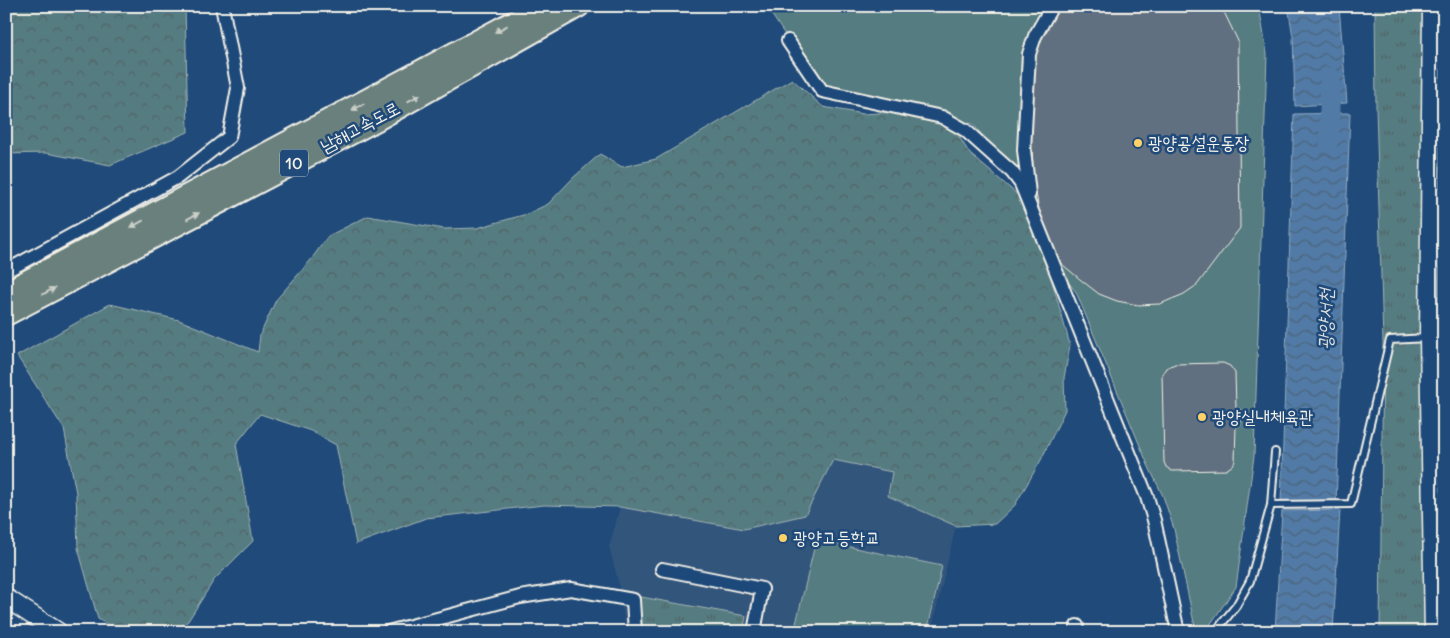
<svg xmlns="http://www.w3.org/2000/svg" width="1450" height="638" font-family="Delius,'Poor Story',sans-serif">
	<defs>
		<pattern id="grass-tufts" width="24" height="20" patternUnits="userSpaceOnUse" patternTransform="scale(1.25)"><rect width="24" height="20" fill="#557b81"/><path d="M3 7l-1-3M5 7V3M7 7l1-3M15 17l-1-3M17 17v-4M19 17l1-3" fill="none" stroke="#506466"/></pattern>
		<pattern id="forest-crowns" width="20" height="18" patternUnits="userSpaceOnUse" patternTransform="scale(1.25)"><rect width="20" height="18" fill="#557b81"/><path d="M2 6a3 3 0 1 1 6 0M12 15a3 3 0 1 1 6 0" fill="none" stroke="#506466"/></pattern>
		<pattern id="water-waves" width="16" height="10" patternUnits="userSpaceOnUse" patternTransform="scale(1.25)"><rect width="16" height="10" fill="#517aa6"/><path d="M0 5q4-4 8 0t8 0" fill="none" stroke="#4d647b"/></pattern>
	</defs>
	<rect width="100%" height="100%" fill="#1f4a7a"/>
	<filter id="ink" filterUnits="userSpaceOnUse"><feTurbulence type="fractalNoise" baseFrequency=".02" numOctaves="2"/><feDisplacementMap in="SourceGraphic" scale="10" xChannelSelector="R" yChannelSelector="G"/><feConvolveMatrix kernelMatrix="1 2 1 2 8 2 1 2 1" color-interpolation-filters="sRGB"/></filter>
	<g filter="url(#ink)">
		<path fill="#32557c" d="M833,460L892,472L888,496L956,526L931,632H626L619,585L609,547L620,507L743,529L805,515Z"/>
		<path fill="url(#grass-tufts)" stroke="#a4b6b4" d="M1375,6H1426L1429,632H1380L1383,343L1376,107Z
			M630,595L746,616L743,632H632Z"/>
		<path fill="url(#forest-crowns)" stroke="#a4b6b4" d="M6,6H185L188,132L110,165L46,153L6,154Z
			M792,79L823,107L863,114L911,111L949,121L970,154L1031,206L1070,345L1064,378L1065,410L1041,460L1015,505L995,524L956,526L888,496L892,472L833,460L805,515L744,529L620,507L544,505L426,518L356,544L336,445L311,431L260,414L236,444L253,541L214,580L188,621L173,632H119L98,619L78,548L76,493L64,429L17,356L110,304L179,320L258,352L260,335L276,300L310,261L328,236L368,216L444,229L477,228L527,214L548,204L574,177L600,154L622,167L656,159Z"/>
		<path fill="#557b81" stroke="#a4b6b4" d="M766,6H1259L1267,54L1254,456L1236,587L1205,632H1196L1174,529L1163,496L1148,465L1076,292L1052,261L1031,196L973,124L822,91Z
			M816,540L942,566L927,632H794Z"/>
		<path fill="url(#water-waves)" stroke="#92aac0" d="M1288,6H1339L1347,103L1295,106L1293,37Z
			M1350,113L1336,505L1281,504L1294,114Z
			M1340,510L1333,632H1275L1282,511Z"/>
		<g fill="none" stroke-linecap="round" stroke-linejoin="round">
			<path stroke="#517aa6" stroke-width="20" d="M1329,140L1330,77"/>
		</g>
		<path fill="#607080" stroke="#f4f1e8" d="M1058,6H1220L1222,8L1238,41L1240,228L1197,285L1184,294L1160,304L1138,305L1117,301L1099,294L1081,280L1057,260L1039,209L1034,183L1029,96L1034,47Z
			M1223,363L1230,366L1235,373L1236,409H1241V424L1236,425L1235,461L1233,465L1226,470L1172,471L1166,467L1164,462L1162,374L1166,368L1175,364Z"/>
		<g fill="none" stroke-linecap="round" stroke-linejoin="round">
			<defs>
				<path id="lane" d="M1271,505L1275,452
					M1215,632L1236,606L1250,581L1271,505L1351,504L1390,340L1428,338"/>
				<path id="street" d="M788,41L822,91L942,117L965,130L1012,172L1021,184L1147,497L1154,520L1178,632
					M1029,194L1024,150L1029,54L1035,36L1052,6
					M6,271L178,177L229,137L238,88L222,6
					M662,569L762,589L754,632
					M388,632L520,597L571,589L633,600L635,632
					M1077,632V626"/>
				<path id="secondary" d="M1432,6L1429,338L1434,632
					M6,598L58,632"/>
				<path id="highway" d="M6,293L544,6
					M6,314L377,119L578,6"/>
			</defs>
			<use href="#lane" stroke="#f4f1e8" stroke-width="10"/>
			<use href="#street" stroke="#f4f1e8" stroke-width="16"/>
			<use href="#secondary" stroke="#f4f1e8" stroke-width="21"/>
			<use href="#highway" stroke="#f4f1e8" stroke-width="26"/>
			<use href="#lane" stroke="#1f4a7a" stroke-width="6"/>
			<use href="#street" stroke="#1f4a7a" stroke-width="12"/>
			<use href="#secondary" stroke="#1f4a7a" stroke-width="18"/>
			<use href="#highway" stroke="#6a807d" stroke-width="22"/>
		</g>
		<defs><path id="oneway-solid" d="M-6-.8H1V-3.2L6.5 0L1 3.2V.8H-6Z" transform="scale(1.25)"/></defs>
		<g fill="#cbcfc8">
			<use href="#oneway-solid" transform="translate(501 29) rotate(152)"/>
			<use href="#oneway-solid" transform="translate(414 98) rotate(-29)"/>
			<use href="#oneway-solid" transform="translate(358 107) rotate(152)"/>
			<use href="#oneway-solid" transform="translate(193 216) rotate(-28)"/>
			<use href="#oneway-solid" transform="translate(137 224) rotate(152)"/>
			<use href="#oneway-solid" transform="translate(49 291) rotate(-28)"/>
		</g>
	</g>
	<g fill="#ffd166" stroke="#1f4a7a" stroke-width="2">
		<circle cx="1138" cy="143" r="5"/>
		<circle cx="1202" cy="417" r="5"/>
		<circle cx="783" cy="538" r="5"/>
	</g>
	<g text-anchor="middle" stroke-width="5" stroke-linejoin="round" paint-order="stroke">
		<rect fill="#1f4a7a" stroke="#b4bfc7" stroke-width="1" x="280" y="149.5" width="28" height="27" rx="4"/>
		<g font-size="16" font-weight="bold" fill="#f4f1e8">
			<text x="294" y="169">10</text>
		</g>
		<g font-size="18" fill="#f4f1e8" stroke="#1f4a7a">
			<text transform="translate(360 127) rotate(-28)" y="6">남해고속도로</text>
		</g>
		<g font-size="18" fill="#f4f1e8" stroke="#1f4a7a" text-anchor="start">
			<text x="1148" y="149">광양공설운동장</text>
			<text x="1212" y="423">광양실내체육관</text>
			<text x="793" y="544">광양고등학교</text>
		</g>
		<g font-size="19" font-style="italic" fill="#dcdfde" stroke="#1f4a7a">
			<text transform="translate(1325 319) rotate(-89)" y="7">광양서천</text>
		</g>
	</g>
	<rect width="1450" height="638" fill="none" stroke="#1f4a7a" stroke-width="25"/>
	<rect x="12" y="12" width="1425" height="613" fill="none" stroke="#f4f1e8" stroke-width="2" filter="url(#ink)"/>
</svg>
